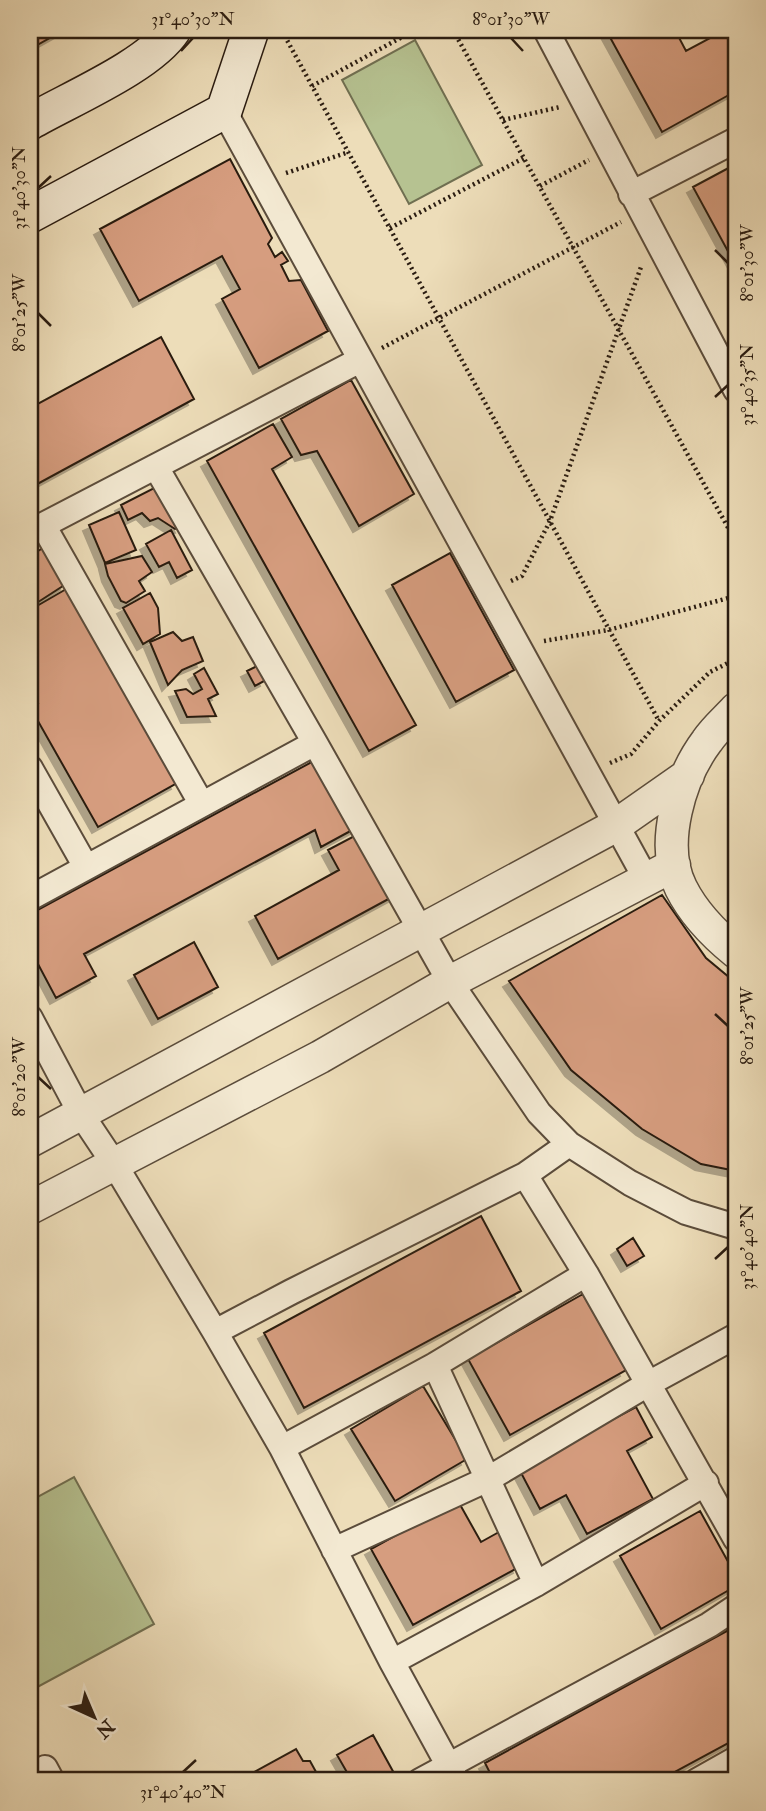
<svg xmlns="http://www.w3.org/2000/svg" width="766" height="1811" font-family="'IM FELL Double Pica',serif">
	<defs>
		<filter id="shadow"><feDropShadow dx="-6" dy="6" stdDeviation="0" flood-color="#0004"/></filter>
	</defs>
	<rect width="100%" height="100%" fill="#edddb9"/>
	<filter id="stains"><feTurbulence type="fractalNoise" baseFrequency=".00286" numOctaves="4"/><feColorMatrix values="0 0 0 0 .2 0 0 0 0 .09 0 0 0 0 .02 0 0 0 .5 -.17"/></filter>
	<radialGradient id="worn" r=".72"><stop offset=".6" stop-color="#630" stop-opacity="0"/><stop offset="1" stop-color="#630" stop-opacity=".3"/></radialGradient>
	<path fill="#b6c291" stroke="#706f51" stroke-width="2" d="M415,40L482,165L409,204L342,80Z
		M74,1477L154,1624L30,1691V1501Z"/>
	<path fill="#d69d7f" stroke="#2a1c11" stroke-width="2" filter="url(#shadow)" d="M30,30H64L30,49Z
		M606,30H675L686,51L725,30H736V91L662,132Z
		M230,159L272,238L268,244L275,257L282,252L288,261L281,265L289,281L301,280L328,331L259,368L222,299L240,289L222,256L139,301L100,229Z
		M736,164V266L693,187Z
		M161,337L194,399L30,488V408Z
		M351,380L414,494L359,526L317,451L301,455L281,419Z
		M273,424L292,457L272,469L416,725L369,751L207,461Z
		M160,485L181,527L175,529L158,518L150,521L142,513L128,520L121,505Z
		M119,512L136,550L105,563L89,525Z
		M171,530L192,570L177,578L169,562L159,567L146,544Z
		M43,548L66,584L32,606L30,556Z
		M450,553L514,670L456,702L392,585Z
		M142,556L152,572L139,581L145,591L126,603L121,601L108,576L105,564Z
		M68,588L177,783L98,827L30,707L38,703L30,687V610Z
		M150,593L158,608L160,634L143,644L123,608Z
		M173,632L182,641L193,637L203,661L182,670L168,685L150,642Z
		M259,665L266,680L255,686L247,671Z
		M204,668L218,694L208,699L216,716L187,717L175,691L186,689L193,694L202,689L194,674Z
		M319,758L356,828L321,847L315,830L84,954L96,976L56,998L30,949V914Z
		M360,833L394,896L278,959L255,916L339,870L328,850Z
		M662,895L706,958L736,983V1171L701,1164L642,1129L571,1070L509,981Z
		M194,942L218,987L158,1019L134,975Z
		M481,1216L521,1291L304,1408L264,1333Z
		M633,1238L644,1256L627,1266L617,1249Z
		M583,1294L626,1370L510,1435L468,1359Z
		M423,1386L467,1459L395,1501L351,1429Z
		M636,1407L652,1437L627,1451L653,1499L587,1534L566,1495L540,1509L519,1469Z
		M458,1501L481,1542L499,1532L519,1567L413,1625L371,1549Z
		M700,1511L736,1576V1586L661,1629L620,1556Z
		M736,1626V1739L658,1781H494L485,1763Z
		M373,1735L395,1775L385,1781H352L337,1755Z
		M296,1749L303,1761H310L321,1781H238Z"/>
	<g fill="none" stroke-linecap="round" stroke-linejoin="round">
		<defs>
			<path id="minor" d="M546,30L736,390
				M224,111L646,879
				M631,194L736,140
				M156,467L315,743L450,982L539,1113L569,1144L630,1183L686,1212L736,1227
				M43,525L201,803
				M30,532L360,360
				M30,768L86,867
				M30,898L315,743
				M30,1018L81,1114L115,1165L215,1332L282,1448L392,1662L457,1781
				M525,1175L586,1274L736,1539
				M215,1332L291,1292L525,1175L569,1144
				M435,1365L536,1584
				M282,1448L435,1365L586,1274
				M334,1550L488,1479L648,1384L736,1336
				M392,1662L536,1584L706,1483
				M45,1768L52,1781
				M420,1781L709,1625L736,1607
				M697,1781L736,1759"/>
			<path id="tertiary" d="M736,709C727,719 715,729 707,741C680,777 659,844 681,888C693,912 715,935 736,952
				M30,1141L615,826L688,775
				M30,1208L320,1057L450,982L674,865"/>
			<path id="secondary" d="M30,122C70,99 149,66 173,30
				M30,215L224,111L251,30"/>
		</defs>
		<use href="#minor" stroke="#5b4c3b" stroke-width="28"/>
		<use href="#tertiary" stroke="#5b4c3b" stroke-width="35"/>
		<use href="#secondary" stroke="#2a1c11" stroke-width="38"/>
		<path stroke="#2a1c11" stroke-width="4.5" stroke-dasharray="2 3.5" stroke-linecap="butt" d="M453,30L736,542
			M282,31L659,721
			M312,86L415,30
			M503,120L560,107
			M286,173L349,152
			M540,186L589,160
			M390,228L524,158
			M382,348L621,222
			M511,581L522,576L550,521L641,267
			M544,641L608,630L736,596
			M610,763L631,754L659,721L710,672L736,659"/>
		<use href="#minor" stroke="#f3e9d2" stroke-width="24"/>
		<use href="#tertiary" stroke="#f3e9d2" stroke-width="32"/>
		<use href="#secondary" stroke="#f3e9d2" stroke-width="35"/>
	</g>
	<path fill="none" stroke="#2a1c11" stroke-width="2.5" d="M511,38L523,51M181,51L193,38M38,188L51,176M715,250L728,263M38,313L51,326M715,397L728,385M715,1014L728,1026M38,1077L51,1089M715,1259L728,1247M183,1772L196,1760"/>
	<rect width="766" height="1811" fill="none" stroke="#edddb9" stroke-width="77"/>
	<g transform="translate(94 1717) rotate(136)" stroke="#f3e9d2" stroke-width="5" paint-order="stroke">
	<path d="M0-5L12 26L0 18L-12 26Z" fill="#2a1c11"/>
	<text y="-10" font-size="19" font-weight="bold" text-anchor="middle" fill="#2a1c11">N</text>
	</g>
	<rect x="38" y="38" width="690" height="1734" fill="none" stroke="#2a1c11" stroke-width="2.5"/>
	<g font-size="18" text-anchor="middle" fill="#2a1c11">
		<text x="193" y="25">31°40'30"N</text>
		<text x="511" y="25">8°01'30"W</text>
		<text transform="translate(19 188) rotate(-90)" y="6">31°40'30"N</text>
		<text transform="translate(747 263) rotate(-90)" y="6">8°01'30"W</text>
		<text transform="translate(19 313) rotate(-90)" y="6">8°01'25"W</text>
		<text transform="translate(747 385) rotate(-90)" y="6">31°40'35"N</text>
		<text transform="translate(747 1026) rotate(-90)" y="6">8°01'25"W</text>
		<text transform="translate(19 1077) rotate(-90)" y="6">8°01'20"W</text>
		<text transform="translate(747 1247) rotate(-90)" y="6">31°40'40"N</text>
		<text x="183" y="1798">31°40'40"N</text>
	</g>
	<rect width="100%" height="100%" filter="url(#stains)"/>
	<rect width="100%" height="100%" fill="url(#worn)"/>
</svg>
